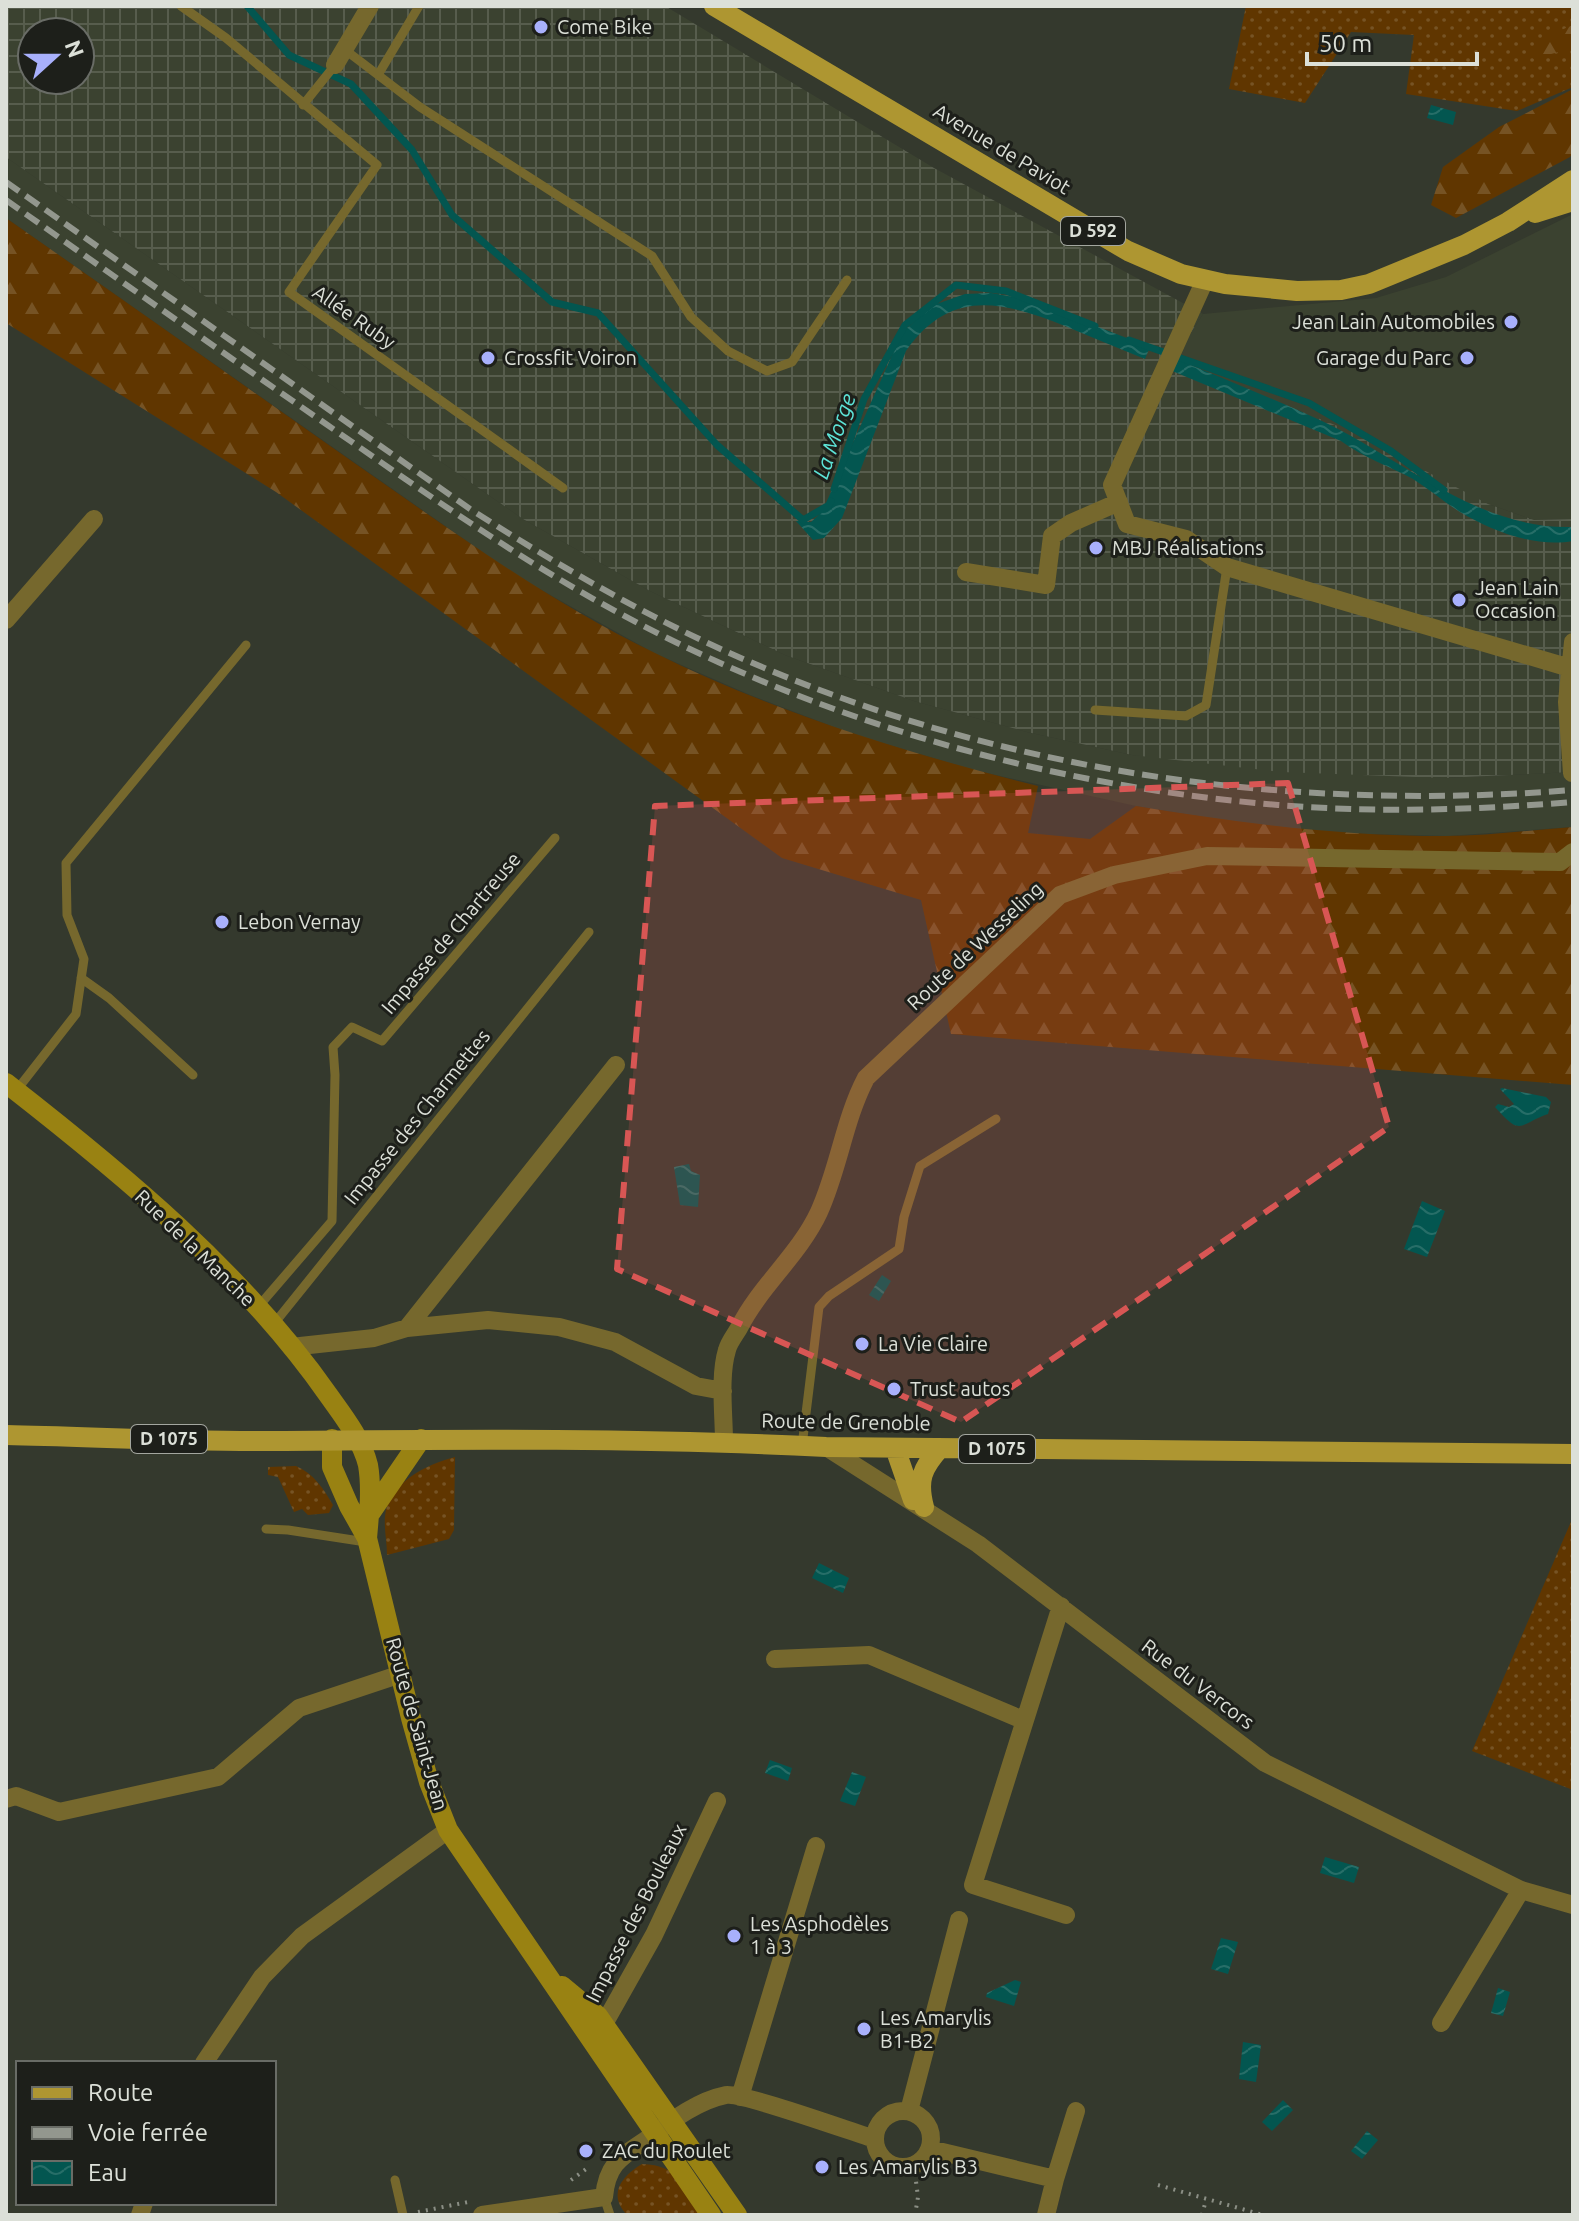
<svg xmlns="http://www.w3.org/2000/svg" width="1579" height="2221" font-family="Ubuntu,sans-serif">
	<defs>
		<pattern id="industrial-grid" width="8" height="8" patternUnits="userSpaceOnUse" patternTransform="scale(2)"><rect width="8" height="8" fill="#3b4230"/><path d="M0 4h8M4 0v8" fill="none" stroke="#575d4d"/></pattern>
		<pattern id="grass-dots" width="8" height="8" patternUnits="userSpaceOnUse" patternTransform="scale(2)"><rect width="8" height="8" fill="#603600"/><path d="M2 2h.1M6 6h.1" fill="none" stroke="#765324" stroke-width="1.8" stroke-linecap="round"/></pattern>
		<pattern id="forest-firs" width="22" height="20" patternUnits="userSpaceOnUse" patternTransform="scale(2)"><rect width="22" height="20" fill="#603600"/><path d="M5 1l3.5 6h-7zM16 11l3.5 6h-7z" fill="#765324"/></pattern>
		<pattern id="water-waves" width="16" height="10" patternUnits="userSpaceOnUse" patternTransform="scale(2)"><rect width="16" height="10" fill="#035650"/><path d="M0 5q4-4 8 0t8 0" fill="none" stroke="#276e68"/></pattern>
	</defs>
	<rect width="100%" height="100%" fill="#34392d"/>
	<path fill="#3b4230" d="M6,157L523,519L650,591L785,655L914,701L1027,732L1132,755L1443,778L1573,772V827L1448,836L1326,833L1227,821L1136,806L973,770L852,734L750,695L654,653L518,577L6,218Z
		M1573,214V519L1534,520L1488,504L1173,360L1203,314L1376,298L1446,277Z"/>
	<path fill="url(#industrial-grid)" fill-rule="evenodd" d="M6,6H665L934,168L1203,314L1173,360L1350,431L1488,504L1534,520L1573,519V772L1443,778L1281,772L1132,755L1027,732L914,701L785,655L650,591L523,519L6,157ZM32,32H80V80H32Z"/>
	<path fill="url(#grass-dots)" d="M1246,6H1573V87L1517,111L1406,94L1414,35L1351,32L1305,103L1229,89Z
		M455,1457L454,1530L449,1539L387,1555C387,1543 384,1529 385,1516C388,1483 427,1464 455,1457Z
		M296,1466C314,1474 323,1488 333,1505L329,1513L308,1515L302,1509L294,1512L278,1477L268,1475V1467Z
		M1573,1517V1790L1472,1751Z
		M642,2164C679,2165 686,2187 704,2215H627C607,2194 622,2176 642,2164Z"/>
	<path fill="url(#forest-firs)" d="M1573,25V48L1533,59L1540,39Z
		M1573,89V152L1570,157L1456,218L1431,205L1443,167L1499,127Z
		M6,218C122,299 238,381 353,462C451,530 547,601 655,653C776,713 906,753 1038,786L1028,833L1090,839L1136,806C1239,823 1341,836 1445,836C1487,836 1531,830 1573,827V1085L951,1034L921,900L782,858L276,492L6,323Z"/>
	<path fill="url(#water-waves)" d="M1431,105L1456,112L1453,125L1427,118Z
		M991,293L1026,299L1150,347L1145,359C1118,348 1091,337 1065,326C1002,301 950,288 906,351L842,518L824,538L813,540L796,521L811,522L822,512L902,333L931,306L965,294Z
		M1170,356C1221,378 1272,398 1322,421C1403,459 1478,530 1573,527V541C1535,548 1492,531 1460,512C1444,502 1429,489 1413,479C1389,466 1364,458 1341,441L1165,368Z
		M1502,1088L1546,1097L1551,1102L1548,1114C1517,1125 1522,1137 1495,1107L1498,1104L1509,1107L1514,1104L1500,1089Z
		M689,1164L691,1171L700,1175L698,1207L680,1205L674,1167Z
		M1422,1201L1445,1211L1427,1257L1404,1249Z
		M882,1275L891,1281L879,1301L869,1295Z
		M819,1563L849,1578L843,1593L812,1578Z
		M770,1760L792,1768L788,1781L765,1773Z
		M852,1772L866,1777L855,1806L840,1801Z
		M1325,1857L1359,1867L1354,1883L1320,1873Z
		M1221,1938L1238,1942L1228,1974L1211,1969Z
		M1015,1980L1021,1982L1014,2006L986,1997L987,1993Z
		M1498,1988L1510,1992L1503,2016L1491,2013Z
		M1243,2042L1261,2045L1256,2082L1239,2079Z
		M1283,2100L1293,2110L1272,2131L1262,2122Z
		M1367,2131L1378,2140L1362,2159L1351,2151Z"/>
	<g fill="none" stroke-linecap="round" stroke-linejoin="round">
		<path stroke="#035650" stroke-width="7" d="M247,6L289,55L351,84L412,150L452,215L552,302L598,313L717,445L803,520L829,505L831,501
			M1129,340L1309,403L1391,451L1444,490
			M834,489L864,399L905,325L956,285L1006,291L1095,326"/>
		<path stroke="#8b8f85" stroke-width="4" stroke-dasharray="2 6" stroke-linecap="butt" d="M914,2166L918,2197L915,2215
			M571,2180L589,2167
			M1158,2185L1263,2215
			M418,2212L468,2202
			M1202,2215L1206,2200"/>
		<path stroke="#76682d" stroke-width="9" d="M181,6L226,38L377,165L289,292L563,488
			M344,49L420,107L652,256L691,317L728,351L767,371L792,362L847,280
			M378,75L419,6
			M303,105L335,65
			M1095,710L1186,716L1206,705L1227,567
			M81,978L109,998L193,1075
			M16,1091L76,1014L84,959L67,915L66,863L246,645
			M258,1307L332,1221L335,1075L333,1047L352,1027L382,1041L555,838
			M273,1325L589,932
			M802,1446L819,1307L829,1296L899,1249L904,1217L920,1166L996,1119
			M266,1529L288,1530L366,1542
			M395,2180L403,2215
			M604,2197L610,2215"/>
		<path stroke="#76682d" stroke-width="18" d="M335,65L370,6
			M1205,280L1112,485L1127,524L1186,539L1227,567L1570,668
			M966,572L1046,585L1052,536L1071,523L1119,502
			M6,620L94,519
			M1572,773L1567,702L1573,642
			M407,1328L616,1065
			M291,1347L374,1338L407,1328L488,1320L559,1327L615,1342L696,1386L723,1391
			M724,1442C724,1415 719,1376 727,1350C729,1342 735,1335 739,1328C760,1286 799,1255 819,1212C839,1168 844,1120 866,1078L1060,895L1114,875L1207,856L1560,862L1573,852
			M826,1447L978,1544L1265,1763L1521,1890L1573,1905
			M1061,1606L973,1885L1066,1915
			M775,1659L869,1655L1023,1720
			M6,1799L16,1796L59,1812L218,1777L299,1708L401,1674
			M1441,2023L1521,1890
			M592,2026L604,2024L654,1935L717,1801
			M204,2063L262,1977L302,1936L448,1830
			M740,2097L816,1846
			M875 2139a28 28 0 1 1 56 0a28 28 0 1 1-56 0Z
			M909,2111L959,1920
			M930,2149L1055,2179L1046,2215
			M1055,2179L1076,2111
			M140,2215L144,2203
			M482,2215L604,2197C607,2164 621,2157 646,2140C670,2122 696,2101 726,2095C741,2092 852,2132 875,2139"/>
		<path stroke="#998212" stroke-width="20" d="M6,1083C124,1175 243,1273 329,1396C344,1417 362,1440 368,1465C372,1488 369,1516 367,1538
			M332,1439V1467L349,1506L367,1538L411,1718L429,1782L448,1830L711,2215
			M369,1515L421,1439
			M562,1986L598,2016L737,2215"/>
		<path stroke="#ae9631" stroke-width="20" d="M714,6L1128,251L1181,274L1225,284L1297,291L1341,290L1369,284L1464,245L1508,222L1573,180
			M1535,213L1573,201
			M6,1435C99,1437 192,1442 285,1441C466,1439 646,1438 826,1447L1573,1454
			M895,1448L913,1500
			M924,1507C917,1480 922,1468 940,1448"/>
		<path stroke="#93978e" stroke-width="6" stroke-dasharray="16 8" stroke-linecap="butt" d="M6,182L470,509C548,559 628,606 712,645C983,770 1277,813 1573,790
			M6,200C112,275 219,350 326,424C421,490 515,557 617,612C820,722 1049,786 1278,805C1377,813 1475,810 1573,802"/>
	</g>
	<path fill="#d85654" fill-opacity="0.2" stroke="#d85654" stroke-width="6" stroke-dasharray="16 10" stroke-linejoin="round" d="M1288,783L1389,1127L961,1422L617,1269L655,806Z"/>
	<g fill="#a8b0fc" stroke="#1d1f1a" stroke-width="3">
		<circle cx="541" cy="27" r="8"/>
		<circle cx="1511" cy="322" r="8"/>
		<circle cx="488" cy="358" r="8"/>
		<circle cx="1467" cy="358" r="8"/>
		<circle cx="1096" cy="548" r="8"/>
		<circle cx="1459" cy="600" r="8"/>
		<circle cx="222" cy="922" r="8"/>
		<circle cx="862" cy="1344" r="8"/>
		<circle cx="894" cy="1389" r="8"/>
		<circle cx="734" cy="1936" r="8"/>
		<circle cx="864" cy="2029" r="8"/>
		<circle cx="586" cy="2151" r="8"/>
		<circle cx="822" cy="2167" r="8"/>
	</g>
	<g text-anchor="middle" stroke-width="6" stroke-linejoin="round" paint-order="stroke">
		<g fill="#1d1f1a" stroke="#a3a69f" stroke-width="2">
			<rect x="1061" y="217" width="64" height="28" rx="6"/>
			<rect x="131" y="1425" width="76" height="28" rx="6"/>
			<rect x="959" y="1435" width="76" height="28" rx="6"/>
		</g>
		<g font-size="18" font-weight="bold" fill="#dce0d8">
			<text x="1093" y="237">D 592</text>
			<text x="169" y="1445">D 1075</text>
			<text x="997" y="1455">D 1075</text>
		</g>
		<g font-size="20" fill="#dce0d8" stroke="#1d1f1a" text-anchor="start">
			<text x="557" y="34">Come Bike</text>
			<text x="1495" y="329" text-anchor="end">Jean Lain Automobiles</text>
			<text x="504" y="365">Crossfit Voiron</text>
			<text x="1451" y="365" text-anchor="end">Garage du Parc</text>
			<text x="1112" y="555">MBJ Réalisations</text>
			<text x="1475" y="595">Jean Lain<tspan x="1475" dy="23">Occasion</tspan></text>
			<text x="238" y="929">Lebon Vernay</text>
			<text x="878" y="1351">La Vie Claire</text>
			<text x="910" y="1396">Trust autos</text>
			<text x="750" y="1931">Les Asphodèles<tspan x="750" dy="23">1 à 3</tspan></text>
			<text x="880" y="2025">Les Amarylis<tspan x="880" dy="23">B1-B2</tspan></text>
			<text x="602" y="2158">ZAC du Roulet</text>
			<text x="838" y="2174">Les Amarylis B3</text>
		</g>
		<g font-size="20" fill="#dce0d8" stroke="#1d1f1a">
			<text transform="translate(1002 149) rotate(31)" y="7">Avenue de Paviot</text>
			<text transform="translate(354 317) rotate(35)" y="7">Allée Ruby</text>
			<text transform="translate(451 933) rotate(-50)" y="7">Impasse de Chartreuse</text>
			<text transform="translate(975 946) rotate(-43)" y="7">Route de Wesseling</text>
			<text transform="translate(417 1117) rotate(-51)" y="7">Impasse des Charmettes</text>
			<text transform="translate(195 1248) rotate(44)" y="7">Rue de la Manche</text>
			<text transform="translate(846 1422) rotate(1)" y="7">Route de Grenoble</text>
			<text transform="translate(1198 1684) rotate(37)" y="7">Rue du Vercors</text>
			<text transform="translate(417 1724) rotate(74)" y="7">Route de Saint-Jean</text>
			<text transform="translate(636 1913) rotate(-63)" y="7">Impasse des Bouleaux</text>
		</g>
		<g font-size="22" font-style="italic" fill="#5de3d7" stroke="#1d1f1a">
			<text transform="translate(834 436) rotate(-71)" y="8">La Morge</text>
		</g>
	</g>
	<rect width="1579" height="2221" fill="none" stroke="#dce0d8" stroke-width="16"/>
	<rect x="16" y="2061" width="260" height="144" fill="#1d1f1a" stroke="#696c66" stroke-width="2"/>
	<rect x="32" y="2087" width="40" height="12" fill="#ae9631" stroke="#696c66" stroke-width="2"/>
	<text x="88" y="2101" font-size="24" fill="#dce0d8">Route</text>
	<rect x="32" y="2127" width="40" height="12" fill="#93978e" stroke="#696c66" stroke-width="2"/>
	<text x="88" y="2141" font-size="24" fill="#dce0d8">Voie ferrée</text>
	<rect x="32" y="2161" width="40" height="24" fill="url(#water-waves)" stroke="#696c66" stroke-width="2"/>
	<text x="88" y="2181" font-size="24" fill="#dce0d8">Eau</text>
	<g transform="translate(56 56) rotate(69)"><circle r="38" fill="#1d1f1a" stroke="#696c66" stroke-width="2"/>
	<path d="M0-6L14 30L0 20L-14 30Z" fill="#a8b0fc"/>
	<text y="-12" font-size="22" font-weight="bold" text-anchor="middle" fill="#dce0d8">N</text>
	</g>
	<path d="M1307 52v12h170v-12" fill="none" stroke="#dce0d8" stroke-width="4"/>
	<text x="1319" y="52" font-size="24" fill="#dce0d8" stroke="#1d1f1a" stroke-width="6" paint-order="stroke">50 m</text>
</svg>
